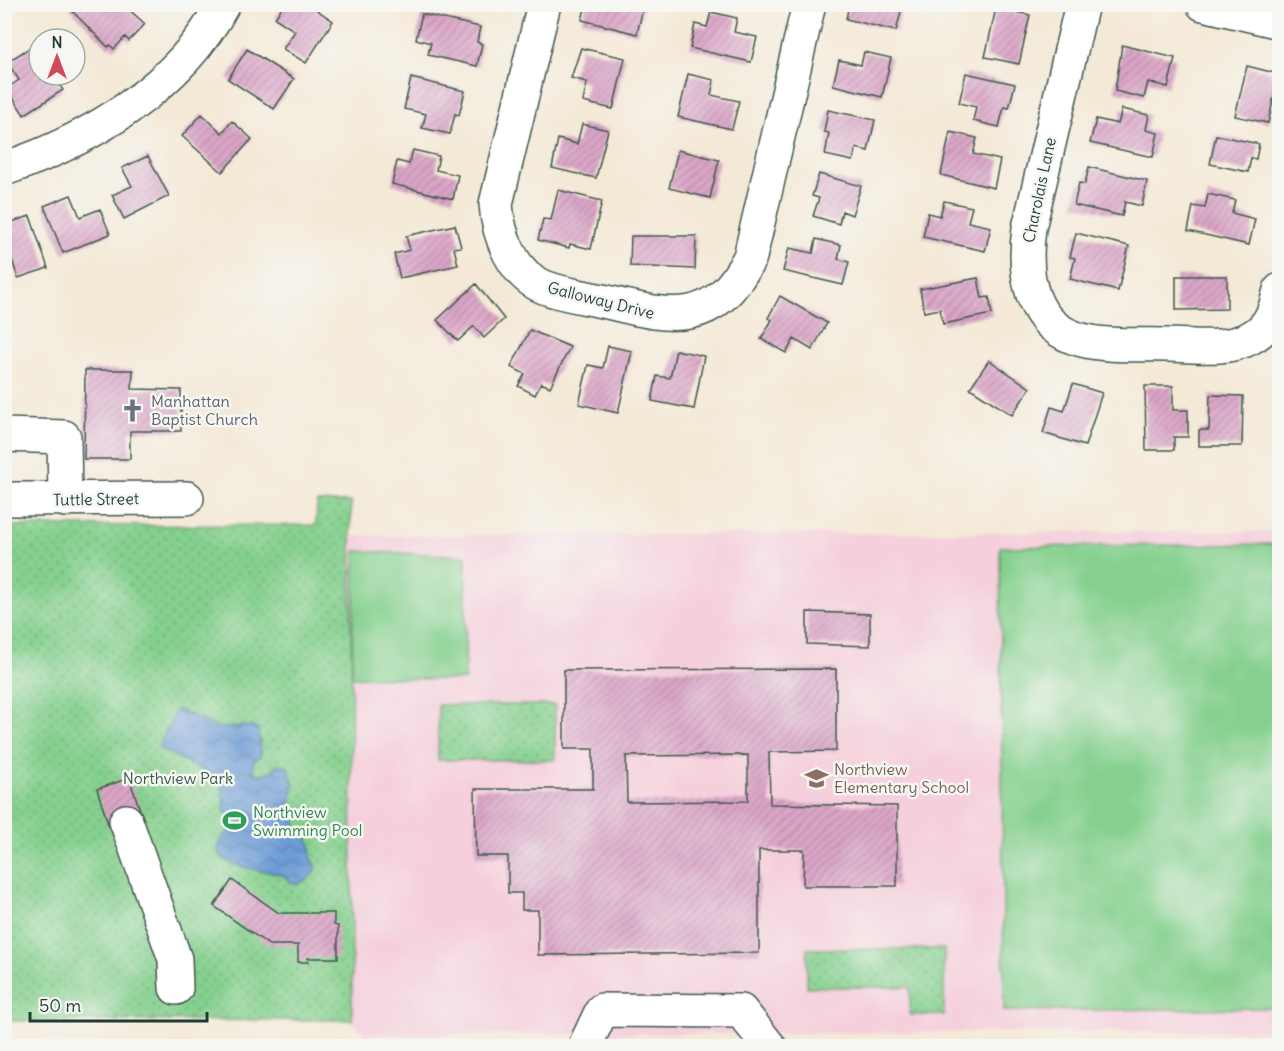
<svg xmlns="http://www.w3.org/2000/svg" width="1284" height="1051" font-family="Delius,sans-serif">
	<defs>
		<pattern id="park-dots" width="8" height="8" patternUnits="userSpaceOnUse" patternTransform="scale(1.5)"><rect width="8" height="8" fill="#85d08e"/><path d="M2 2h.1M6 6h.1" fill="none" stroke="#6caa75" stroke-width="1.8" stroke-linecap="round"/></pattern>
		<pattern id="water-waves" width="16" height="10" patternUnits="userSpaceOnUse" patternTransform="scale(1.5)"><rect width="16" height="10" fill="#6c9bd5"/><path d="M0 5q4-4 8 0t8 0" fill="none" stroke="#5880ae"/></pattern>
		<pattern id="building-hatch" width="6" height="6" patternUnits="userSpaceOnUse" patternTransform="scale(1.5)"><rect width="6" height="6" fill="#dca6c8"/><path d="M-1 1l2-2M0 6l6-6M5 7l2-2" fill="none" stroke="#b288a3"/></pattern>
	</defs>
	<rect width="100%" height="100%" fill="#f6f6f2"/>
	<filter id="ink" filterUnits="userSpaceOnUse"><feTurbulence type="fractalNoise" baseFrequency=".0167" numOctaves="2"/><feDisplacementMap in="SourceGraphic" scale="12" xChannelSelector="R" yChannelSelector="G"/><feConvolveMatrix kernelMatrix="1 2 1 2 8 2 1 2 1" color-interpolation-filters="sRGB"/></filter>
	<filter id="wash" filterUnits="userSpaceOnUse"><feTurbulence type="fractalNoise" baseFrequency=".008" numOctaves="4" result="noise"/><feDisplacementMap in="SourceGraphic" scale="24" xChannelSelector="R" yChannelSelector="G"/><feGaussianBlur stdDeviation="1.35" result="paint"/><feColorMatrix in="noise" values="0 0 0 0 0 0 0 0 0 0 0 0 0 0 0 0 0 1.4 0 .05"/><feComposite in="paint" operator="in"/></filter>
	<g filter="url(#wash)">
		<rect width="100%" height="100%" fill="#f4e9d7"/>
		<path fill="#f5cfdb" d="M1279,531V1031L364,1035L352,1020L351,536Z"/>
		<path fill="#85d08e" stroke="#528661" stroke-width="1.5" d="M1279,544V1008L1004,1011L1000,547Z
			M355,551L466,556L465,680L352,677Z"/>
		<path fill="url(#park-dots)" stroke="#528661" stroke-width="1.5" d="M317,502H351L352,1020L5,1021L4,526L316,525Z
			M438,705H555V760H438Z
			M807,949H944V1015H910V987H807Z"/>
		<path fill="url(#water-waves)" stroke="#466c84" stroke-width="1.5" d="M177,709L219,728L251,726L258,729L261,755L253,762L254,774L269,773L278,764L288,767L294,784L289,813L311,844V857L316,865C314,877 304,885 292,883C287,881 286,876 282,875C268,869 200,869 223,837C231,827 244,822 253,814L250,811L225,813L222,785L215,776L158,748Z"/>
		<g id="blocks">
			<path fill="url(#building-hatch)" fill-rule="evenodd" d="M74,4H123L145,24L129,41L125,37L114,49L110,45L108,47L70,9Z
				M284,4H308L333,21L306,63L283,49L295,31L275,18Z
				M586,4H644L637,34L582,20Z
				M849,4H903L896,31L846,19Z
				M996,8L1030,15L1019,64L985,57Z
				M711,12L737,18L734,32L757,37L751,62L690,48L695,24L707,27Z
				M422,14L480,27L477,42L482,44L477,66L428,55L431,43L416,39Z
				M34,45L39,53V75H53L63,90L24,115L7,88L19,80L7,62Z
				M1122,45L1175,58L1168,87L1148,82L1144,98L1115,91Z
				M581,48L625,58L613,109L583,102L587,82L571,78Z
				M247,49L294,79L274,109L228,79Z
				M864,52L891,58L882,97L833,85L839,60L861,65Z
				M1247,66L1279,74L1268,123L1235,116Z
				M966,73L1015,84L1009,108L1004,107L999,127L973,121L976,107L959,103Z
				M688,74L714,80L711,95L739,101L732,129L678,117Z
				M411,78L465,91L459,115L455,114L450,134L422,128L426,114L404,109Z
				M1122,109L1149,115L1146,130L1158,133L1153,157L1090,143L1096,119L1118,124Z
				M828,110L875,120L868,151L856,148L853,161L825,155L829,133L824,132Z
				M202,114L222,133L232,121L252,139L222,172L182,136Z
				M582,124L608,130L596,178L552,168L558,139L577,144Z
				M950,132L977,138L973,154L1000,160L994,188L941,175Z
				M1216,135L1259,144L1256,159L1251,158L1248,172L1210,164Z
				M413,150L439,156L436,170L458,175L453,199L392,184L397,161L409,164Z
				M678,150L719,160L710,198L669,188Z
				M148,156L169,196L124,219L112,195L132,186L122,168Z
				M1089,167L1147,181L1142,206L1125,202L1122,216L1074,205L1079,183L1085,184Z
				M819,174L861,186L852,215L842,211L839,224L813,216L819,198L812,196Z
				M558,190L602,201L591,249L570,244L569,248L538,240L543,219L551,220Z
				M1208,194L1235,200L1232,213L1255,219L1249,245L1188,231L1193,206L1205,208Z
				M71,195L80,217L100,209L110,234L63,253L44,206Z
				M944,201L972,207L968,222L991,227L985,251L923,237L928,213L940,216Z
				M30,216L48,268L18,278L11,257L4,259V229L7,228L6,224Z
				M455,225L461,247L454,248L458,265L400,278L394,254L410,250L406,236Z
				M1076,233L1129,246L1118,291L1070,279L1075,258L1070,257Z
				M631,236H696L695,269L630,266Z
				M816,239L841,245L838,259L849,262L843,285L783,271L789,248L813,253Z
				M1176,276H1227V309L1176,310Z
				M978,278L982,298L989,297L992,314L943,324L940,309L924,312L920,289Z
				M476,284L504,319L484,338L474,326L458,341L437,320Z
				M780,296L827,323L812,350L794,339L786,353L761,339L772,320L768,318Z
				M530,330L570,347L550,387L541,383L535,395L518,386L525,374L511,367Z
				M608,346L632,351L618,413L579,404L588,365L603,368Z
				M676,350L704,356L694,409L652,401L657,376L670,378Z
				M989,360L1030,388L1012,415L970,388Z
				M85,370H133L132,389L181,390V431H130V459H84Z
				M1073,384L1102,393L1085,446L1043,433L1051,407L1064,411Z
				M1145,386H1173V410H1188V437H1174V450H1146Z
				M1210,395L1243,396L1242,446H1199V430H1209Z
				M807,612L870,614V646L807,644Z
				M836,669V751L769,752L770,804L897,806V886H803L804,850H759V953L538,955V910H522V893H508V856H476L475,789H593V749H564V670ZM748,755V801L627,802L626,756Z
				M129,778L142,815L109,827L97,789Z
				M232,880L279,913H334V925L338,926V958H308V962H298V945H269L214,906Z"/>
		</g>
	</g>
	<g filter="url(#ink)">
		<use href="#blocks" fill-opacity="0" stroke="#3f574c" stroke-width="1.5"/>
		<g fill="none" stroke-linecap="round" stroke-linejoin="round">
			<defs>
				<path id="minor" d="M544,4L496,204C498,235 513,275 544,287C564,295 587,297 607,302C673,318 714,328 750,257L809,4
					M1082,4L1029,228C1023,273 1029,327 1082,340C1109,347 1140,344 1168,345C1194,345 1226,351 1250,338C1270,328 1275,311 1280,290
					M1203,4L1280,22
					M4,169C90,140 180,87 223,4
					M4,435L64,437L65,500
					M4,499L187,498
					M126,821L175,959L176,988
					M585,1046L602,1010L741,1011L769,1046"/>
			</defs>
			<use href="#minor" stroke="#3f574c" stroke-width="36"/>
			<use href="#minor" stroke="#fff" stroke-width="33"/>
		</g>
	</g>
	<defs>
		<symbol id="church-bare" viewBox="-9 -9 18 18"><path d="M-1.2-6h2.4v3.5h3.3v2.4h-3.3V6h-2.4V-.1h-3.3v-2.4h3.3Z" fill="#6b7280" stroke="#f6f6f2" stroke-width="2.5" paint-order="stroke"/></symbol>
		<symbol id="school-bare" viewBox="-9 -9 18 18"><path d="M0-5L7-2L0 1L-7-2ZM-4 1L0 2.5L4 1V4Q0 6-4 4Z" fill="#8d6e63" stroke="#f6f6f2" stroke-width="2.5" paint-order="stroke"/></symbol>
		<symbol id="stadium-bare" viewBox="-9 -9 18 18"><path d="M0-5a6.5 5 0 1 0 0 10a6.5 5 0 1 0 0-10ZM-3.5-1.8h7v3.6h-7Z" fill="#2e9e5b" stroke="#f6f6f2" stroke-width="2.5" paint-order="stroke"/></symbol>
	</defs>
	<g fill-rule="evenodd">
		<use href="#church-bare" x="116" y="394" width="33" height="33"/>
		<use href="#school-bare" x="800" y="762" width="33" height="33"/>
		<use href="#stadium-bare" x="218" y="804" width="33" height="33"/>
	</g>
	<g text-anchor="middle" stroke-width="5" stroke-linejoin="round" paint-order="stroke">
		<g font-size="16" fill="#1f3d34" stroke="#f6f6f2">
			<text transform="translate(1039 190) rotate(-78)" y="6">Charolais Lane</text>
			<text transform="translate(601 300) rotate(14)" y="6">Galloway Drive</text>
			<text transform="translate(96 499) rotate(-1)" y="6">Tuttle Street</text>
		</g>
		<g font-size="16" fill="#5b616d" stroke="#f6f6f2" text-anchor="start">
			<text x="151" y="407">Manhattan<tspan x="151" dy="18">Baptist Church</tspan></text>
		</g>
		<g font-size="16" fill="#785e54" stroke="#f6f6f2" text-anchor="start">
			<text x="834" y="775">Northview<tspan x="834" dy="18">Elementary School</tspan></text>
		</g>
		<g font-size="16" fill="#335a46" stroke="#f6f6f2">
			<text x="178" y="784">Northview Park</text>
		</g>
		<g font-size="16" fill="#27864d" stroke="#f6f6f2" text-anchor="start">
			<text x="253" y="818">Northview<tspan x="253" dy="18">Swimming Pool</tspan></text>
		</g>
	</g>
	<rect width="1284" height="1051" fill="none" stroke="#f6f6f2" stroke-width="24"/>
	<g transform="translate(57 57)"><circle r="28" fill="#f6f6f2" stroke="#a0aca6" stroke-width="1.5"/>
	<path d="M0-4.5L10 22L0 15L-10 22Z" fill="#d1495b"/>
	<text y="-9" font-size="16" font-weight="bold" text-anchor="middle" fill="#1f3d34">N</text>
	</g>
	<path d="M30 1012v9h177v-9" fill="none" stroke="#1f3d34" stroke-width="3"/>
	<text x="39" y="1012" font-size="18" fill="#1f3d34" stroke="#f6f6f2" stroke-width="4.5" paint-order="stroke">50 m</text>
</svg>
